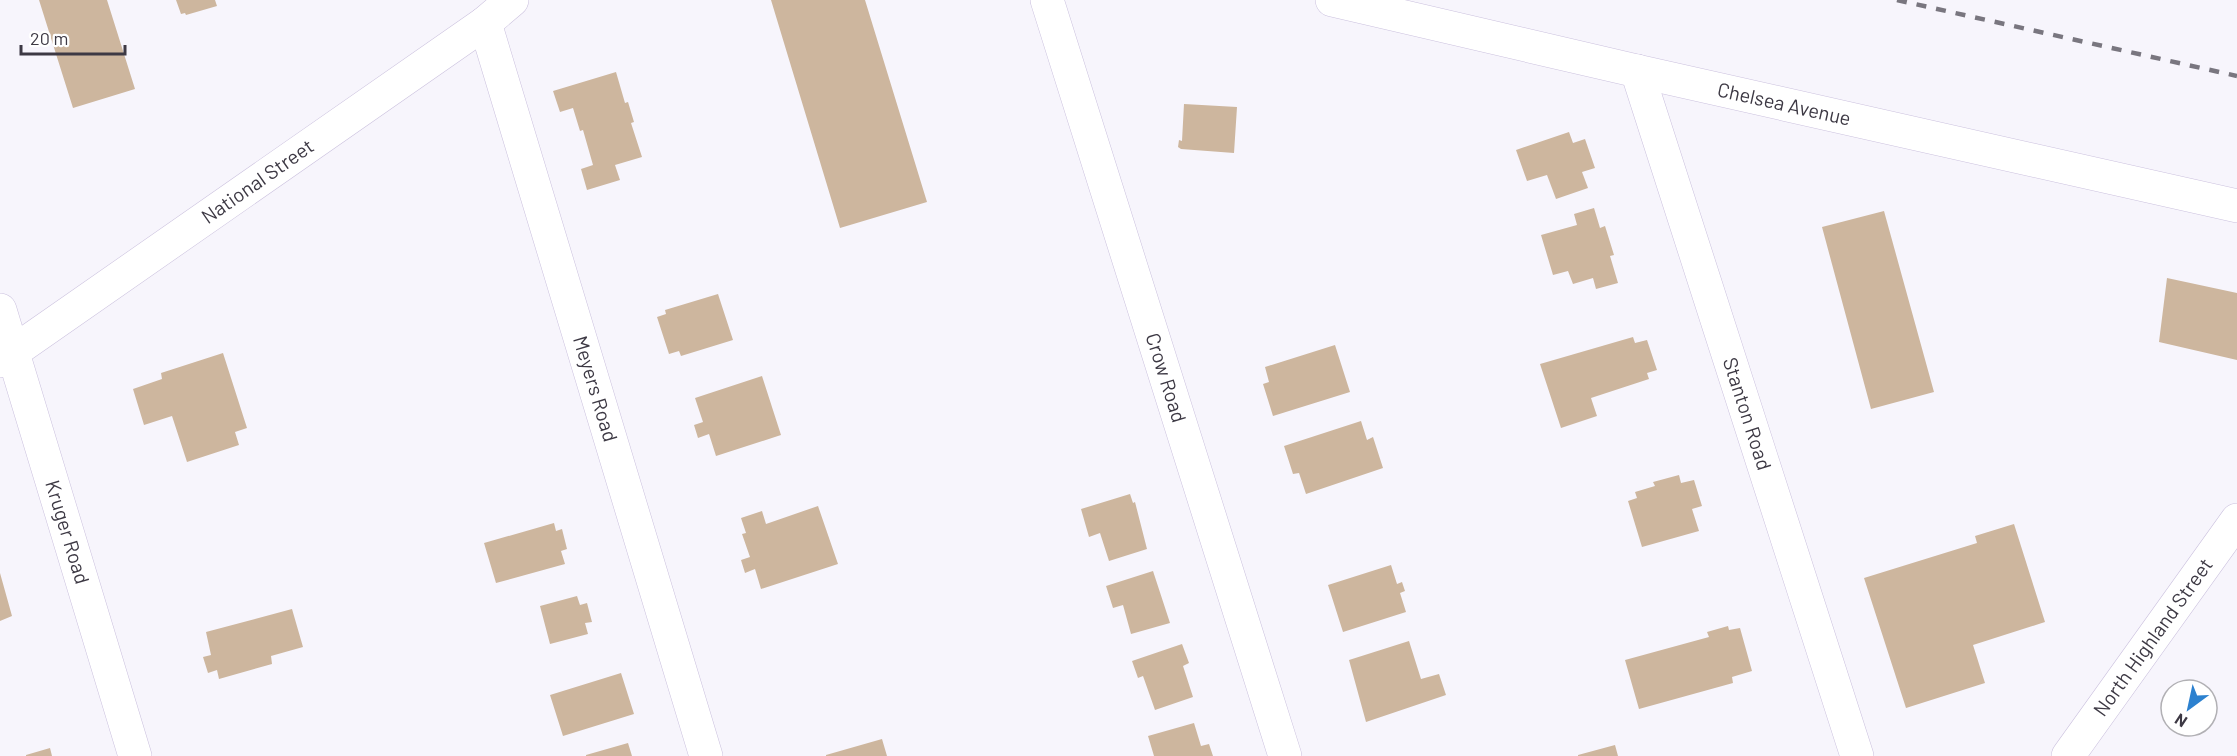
<svg xmlns="http://www.w3.org/2000/svg" width="2237" height="756" font-family="Barlow,sans-serif">
	<rect width="100%" height="100%" fill="#f7f5fc"/>
	<path fill="#cdb69e" d="M39,0H107L135,89L73,108Z
		M176,0H215L217,6L186,15L185,13L181,14Z
		M771,0H865L927,202L840,228Z
		M616,72L625,103L628,102L634,122L631,123L642,157L615,165L620,180L587,190L581,169L593,165L583,130L580,131L573,108L560,112L553,91Z
		M1184,104L1237,107L1234,153L1181,149L1178,147L1179,140L1182,141Z
		M1569,132L1573,143L1585,139L1595,168L1582,172L1588,188L1556,199L1547,175L1527,181L1516,150Z
		M1594,208L1600,228L1605,226L1614,255L1610,256L1618,283L1596,289L1593,278L1573,284L1568,271L1553,275L1541,235L1577,225L1574,214Z
		M1884,211L1934,392L1871,409L1822,227Z
		M2167,278L2237,293V360L2159,342Z
		M718,294L733,340L681,356L679,351L669,354L657,317L666,314L665,310Z
		M1633,337L1635,343L1647,340L1657,370L1647,373L1649,379L1591,398L1597,416L1561,428L1540,364Z
		M1335,345L1350,392L1273,416L1263,384L1269,382L1265,367Z
		M223,353L247,428L235,432L239,445L187,462L172,416L144,425L133,389L162,379L161,373Z
		M762,376L781,435L716,456L709,434L698,438L694,425L703,422L695,398Z
		M1361,421L1367,440L1373,437L1383,468L1306,494L1299,473L1293,474L1284,446Z
		M1679,475L1681,483L1694,480L1702,506L1692,509L1699,531L1642,547L1628,501L1637,498L1635,492L1655,486L1653,482Z
		M1130,494L1133,503L1135,502L1147,549L1109,561L1100,533L1089,537L1081,509Z
		M818,506L838,564L761,589L755,569L745,573L741,560L750,557L742,534L746,533L741,518L762,511L766,524Z
		M554,523L556,531L562,529L567,549L561,551L565,564L496,583L484,543Z
		M2014,524L2045,622L1973,645L1985,683L1906,708L1864,578L1977,543L1975,536Z
		M1391,565L1397,584L1402,582L1405,591L1400,593L1406,612L1343,632L1328,585Z
		M1153,571L1170,623L1131,634L1123,605L1113,608L1106,586Z
		M0,573L12,616L0,621Z
		M577,596L580,605L587,603L592,622L585,623L588,634L550,644L540,606Z
		M292,609L303,647L271,656L272,664L219,679L217,670L208,673L203,657L211,655L206,632Z
		M1728,626L1729,630L1740,628L1752,671L1732,677L1733,683L1639,709L1625,660L1709,637L1707,632Z
		M1409,641L1421,679L1439,674L1446,695L1366,722L1349,660Z
		M1182,644L1189,663L1183,666L1193,697L1155,710L1143,676L1138,678L1132,661Z
		M621,673L634,714L563,736L550,695Z
		M1194,723L1201,746L1209,744L1213,756H1154L1148,736Z
		M882,739L887,756H826V755Z
		M628,743L632,756H586V755Z
		M1615,745L1618,756H1578V755Z
		M50,748L52,756H26V755Z"/>
	<g fill="none" stroke-linecap="round" stroke-linejoin="round">
		<defs>
			<g id="minor">
				<path id="s1" d="M1047,0L1285,756"/>
				<path id="s2" d="M485,23L706,756"/>
				<path id="s3" d="M1637,71L1857,756"/>
				<path id="s4" d="M0,310L135,756"/>
				<path id="s5" d="M0,361L485,23L512,0"/>
			</g>
			<g id="secondary">
				<path id="s6" d="M1332,0L1637,71L2237,206"/>
				<path id="s7" d="M2068,756L2237,520"/>
			</g>
		</defs>
		<use href="#minor" stroke="#cbc1de" stroke-width="34"/>
		<use href="#secondary" stroke="#cbc1de" stroke-width="34"/>
		<use href="#minor" stroke="#fff" stroke-width="33"/>
		<use href="#secondary" stroke="#fff" stroke-width="33"/>
		<path stroke="#79767f" stroke-width="4.5" stroke-dasharray="10 10" stroke-linecap="butt" d="M1897,0L2237,76"/>
	</g>
	<g text-anchor="middle" stroke-width="4.5" stroke-linejoin="round" paint-order="stroke">
		<g font-size="20" fill="#3d3944" stroke="#fff">
			<text dy="7" stroke="none"><textPath href="#s6" startOffset="464">Chelsea Avenue</textPath></text>
			<text dy="7" stroke="none"><textPath href="#s5" startOffset="314">National Street</textPath></text>
			<text dy="7" stroke="none"><textPath href="#s1" startOffset="396">Crow Road</textPath></text>
			<text dy="7" stroke="none"><textPath href="#s2" startOffset="382">Meyers Road</textPath></text>
			<text dy="7" stroke="none"><textPath href="#s3" startOffset="360">Stanton Road</textPath></text>
			<text dy="7" stroke="none"><textPath href="#s4" startOffset="232">Kruger Road</textPath></text>
			<text dy="7" stroke="none"><textPath href="#s7" startOffset="146">North Highland Street</textPath></text>
		</g>
	</g>
	<g transform="translate(2189 708) rotate(213)"><circle r="28" fill="#ffffff" stroke="#b1b0b4" stroke-width="1.5"/>
	<path d="M0-4.5L10 22L0 15L-10 22Z" fill="#2c81cf"/>
	<text y="-9" font-size="16" font-weight="bold" text-anchor="middle" fill="#3d3944">N</text>
	</g>
	<path d="M21 45v9h104v-9" fill="none" stroke="#3d3944" stroke-width="3"/>
	<text x="30" y="45" font-size="18" fill="#3d3944" stroke="#ffffff" stroke-width="4.5" paint-order="stroke">20 m</text>
</svg>
